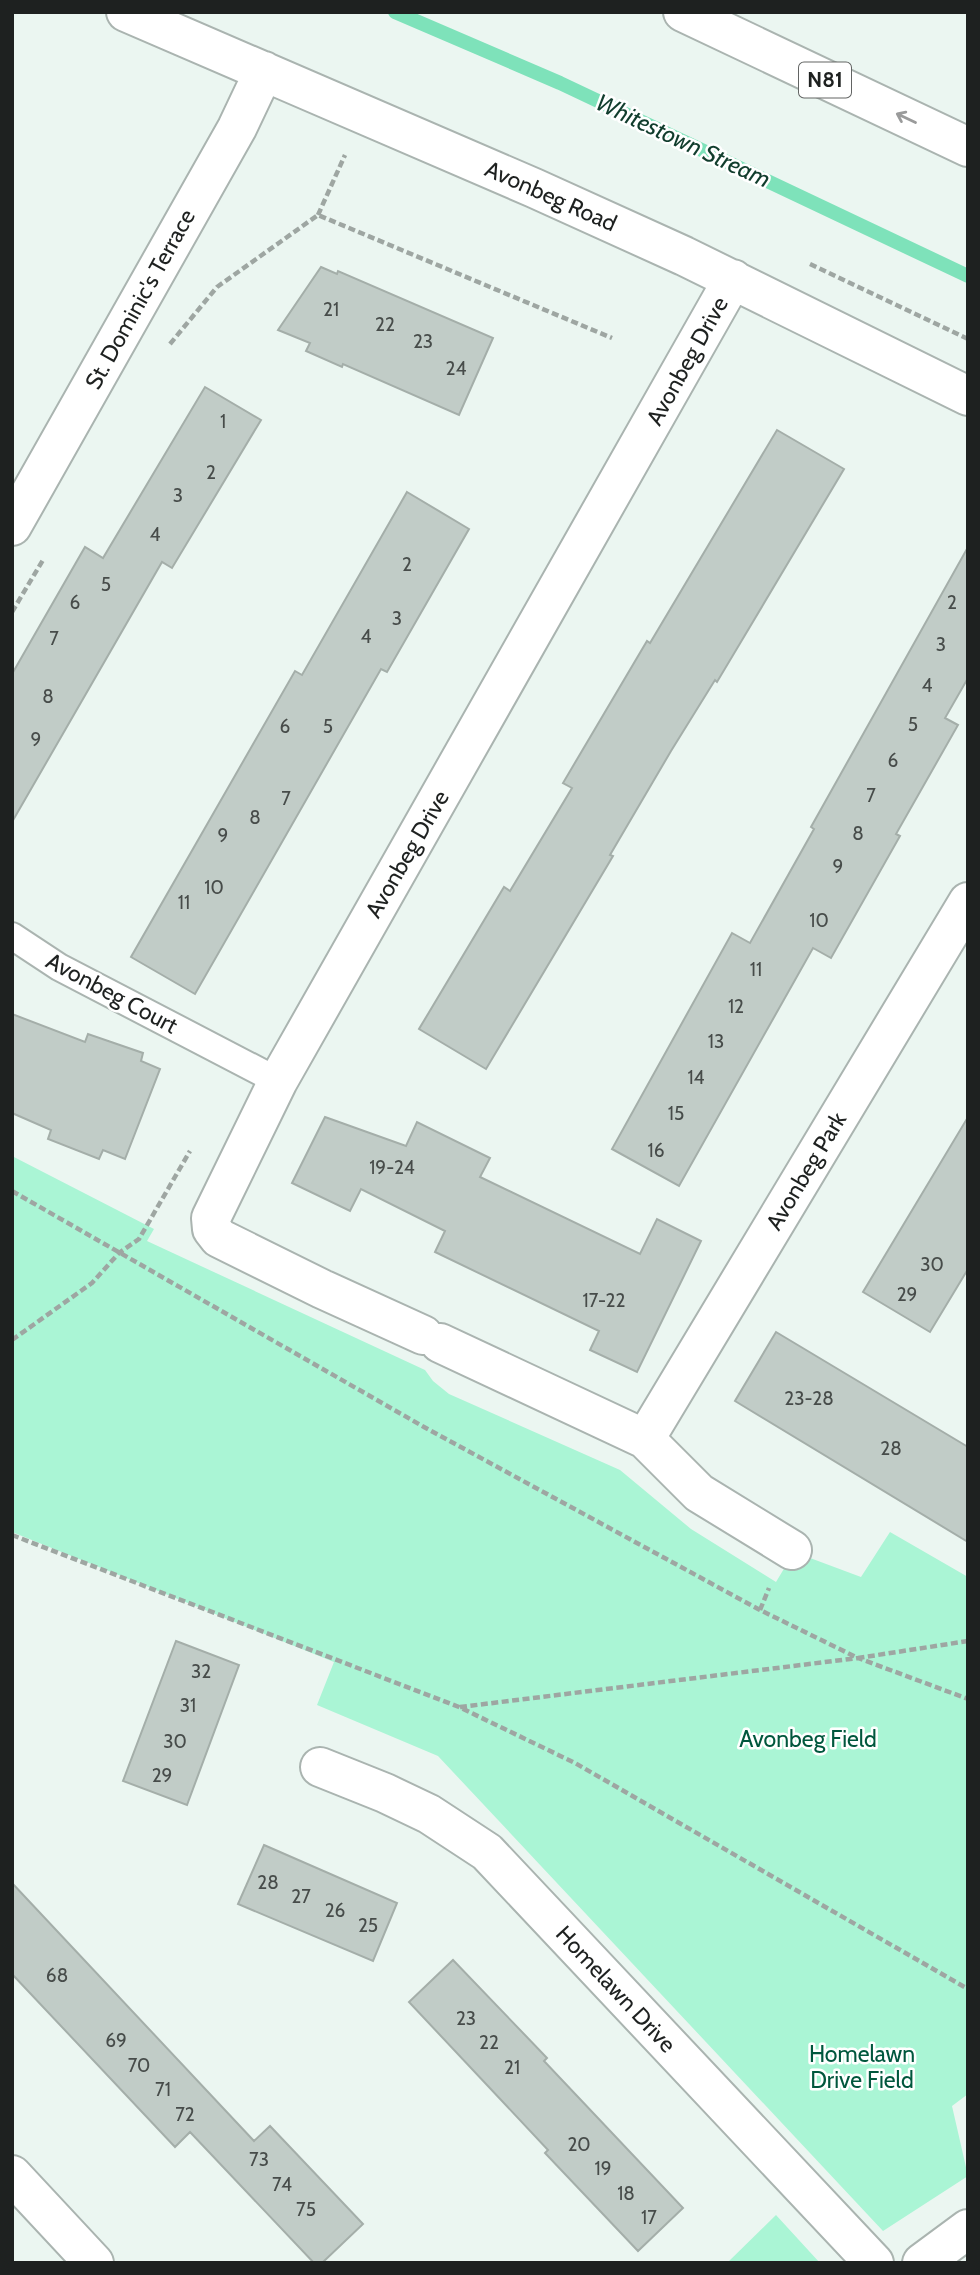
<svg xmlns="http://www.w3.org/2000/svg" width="980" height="2275" font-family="Cabin,sans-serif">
	<rect width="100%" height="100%" fill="#ebf6f1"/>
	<path fill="#aaf5d5" d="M12,1156L154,1229L147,1241L425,1370L433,1381L449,1394L620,1470L691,1529L776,1582L794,1552L861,1577L890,1532L968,1577V2094L952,2106L968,2176L883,2231L438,1756L317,1705L334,1662L12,1532Z
		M776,2215L820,2263H727Z"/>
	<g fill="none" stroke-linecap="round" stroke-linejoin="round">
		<path stroke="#7ee2ba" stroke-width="14" d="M395,12L560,83L968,276"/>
	</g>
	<path fill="#c1ccc7" stroke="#a4aea9" stroke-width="2" d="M321,267L337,274L338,271L493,338L459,415L343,364L342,367L306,351L310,343L278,330Z
		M205,387L261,420L172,568L162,562L12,822V674L85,547L103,558Z
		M777,430L844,469L717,682L715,680L671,751L610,855L613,856L486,1069L419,1029L504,887L510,891L572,788L563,783L647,641L650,643Z
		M407,492L469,529L387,672L381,669L195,994L131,957L295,671L302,675Z
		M968,547V678L945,718L958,725L896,834L900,836L831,958L813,948L679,1186L612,1149L732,933L750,943L814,829L811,827Z
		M12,1014L85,1042L88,1034L143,1053L141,1061L160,1069L125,1159L103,1150L99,1159L48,1139L51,1130L12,1113Z
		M325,1117L406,1146L417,1122L490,1158L480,1177L640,1254L657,1219L701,1241L637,1372L590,1350L599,1331L435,1252L445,1231L361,1189L350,1211L292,1183Z
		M968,1117V1269L930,1332L863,1292Z
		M776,1332L968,1447V1542L735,1401Z
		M176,1641L239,1665L187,1805L123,1781Z
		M264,1845L397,1903L373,1961L238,1904Z
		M12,1883L254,2141L270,2126L363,2224L322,2263H314L190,2132L175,2147L12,1974Z
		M453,1960L547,2058L544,2061L683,2208L638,2251L545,2153L548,2150L409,2002Z"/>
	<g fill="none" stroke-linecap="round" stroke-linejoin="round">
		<defs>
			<path id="lane" d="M12,936L59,967L278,1081"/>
			<path id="street" d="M126,12L534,188L684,256L968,396
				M12,526L237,128L264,71
				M423,1335L322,1289L219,1238L212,1229L211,1218L278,1081L733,279
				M440,1343L645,1439L699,1493L792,1550
				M645,1439L968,902
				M320,1767L385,1793L429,1814L487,1852L874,2263
				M12,2175L94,2263
				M922,2263L968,2229"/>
			<path id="primary" d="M683,12L968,147"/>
		</defs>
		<use href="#lane" stroke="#aab4b0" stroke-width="30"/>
		<use href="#street" stroke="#aab4b0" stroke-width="42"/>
		<use href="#primary" stroke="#aab4b0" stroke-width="42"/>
		<path stroke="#9ea6a2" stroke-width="4.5" stroke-dasharray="7 3.5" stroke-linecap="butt" d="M318,215L345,155
			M810,264L968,339
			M170,344L217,287L318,215L612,338
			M12,612L43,560
			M12,1191L424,1427L760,1610L858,1658L968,1641
			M12,1340L92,1283L119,1253L139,1239L190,1151
			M12,1535L459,1707L575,1763L968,1989
			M760,1610L769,1588
			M460,1707L858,1658L968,1699"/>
		<use href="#lane" stroke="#fff" stroke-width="26"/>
		<use href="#street" stroke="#fff" stroke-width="38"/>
		<use href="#primary" stroke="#fff" stroke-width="38"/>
	</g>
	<defs><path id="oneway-shaft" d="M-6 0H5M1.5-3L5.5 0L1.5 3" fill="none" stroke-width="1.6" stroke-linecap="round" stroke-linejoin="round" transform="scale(1.75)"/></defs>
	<use stroke="#9a9b9b" href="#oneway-shaft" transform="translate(906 118) rotate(-155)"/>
	<g text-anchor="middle" stroke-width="5" stroke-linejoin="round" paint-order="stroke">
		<g font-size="19" fill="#474c4a">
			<text x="331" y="316">21</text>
			<text x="385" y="331">22</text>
			<text x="423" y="348">23</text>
			<text x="456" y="375">24</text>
			<text x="223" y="428">1</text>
			<text x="211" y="479">2</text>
			<text x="178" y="502">3</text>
			<text x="155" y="541">4</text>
			<text x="407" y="571">2</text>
			<text x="106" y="591">5</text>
			<text x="75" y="609">6</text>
			<text x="952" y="609">2</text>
			<text x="397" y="625">3</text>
			<text x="366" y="643">4</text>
			<text x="54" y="645">7</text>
			<text x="941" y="651">3</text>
			<text x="927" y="692">4</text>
			<text x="48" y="703">8</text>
			<text x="913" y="731">5</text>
			<text x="285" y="733">6</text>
			<text x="328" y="733">5</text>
			<text x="36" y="746">9</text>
			<text x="893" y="767">6</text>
			<text x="871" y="802">7</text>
			<text x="286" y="805">7</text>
			<text x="255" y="824">8</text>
			<text x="858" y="840">8</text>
			<text x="223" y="842">9</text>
			<text x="838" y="873">9</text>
			<text x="214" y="894">10</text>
			<text x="184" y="909">11</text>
			<text x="819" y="927">10</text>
			<text x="756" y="976">11</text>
			<text x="736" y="1013">12</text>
			<text x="716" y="1048">13</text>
			<text x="696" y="1084">14</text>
			<text x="676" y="1120">15</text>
			<text x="656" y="1157">16</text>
			<text x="392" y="1174">19-24</text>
			<text x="932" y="1271">30</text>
			<text x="907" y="1301">29</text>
			<text x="604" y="1307">17-22</text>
			<text x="809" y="1405">23-28</text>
			<text x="891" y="1455">28</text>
			<text x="201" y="1678">32</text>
			<text x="188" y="1712">31</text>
			<text x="175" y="1748">30</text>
			<text x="162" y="1782">29</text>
			<text x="268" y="1889">28</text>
			<text x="301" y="1903">27</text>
			<text x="335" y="1917">26</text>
			<text x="368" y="1932">25</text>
			<text x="57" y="1982">68</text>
			<text x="466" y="2025">23</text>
			<text x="116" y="2047">69</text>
			<text x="489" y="2049">22</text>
			<text x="139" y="2072">70</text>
			<text x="512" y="2074">21</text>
			<text x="163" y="2096">71</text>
			<text x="185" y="2121">72</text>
			<text x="579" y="2151">20</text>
			<text x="259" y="2166">73</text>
			<text x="603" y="2175">19</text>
			<text x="282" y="2191">74</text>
			<text x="626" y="2200">18</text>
			<text x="306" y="2216">75</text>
			<text x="649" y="2224">17</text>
		</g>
		<rect fill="#fff" stroke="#626463" stroke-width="2" x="799" y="62.5" width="52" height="35" rx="5"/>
		<g font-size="21" font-weight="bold" fill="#1e2120">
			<text x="825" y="87">N81</text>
		</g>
		<g font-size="23" fill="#1e2120" stroke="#fff">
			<text transform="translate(551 196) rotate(24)" y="8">Avonbeg Road</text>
			<text transform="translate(140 299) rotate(-61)" y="8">St. Dominic's Terrace</text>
			<text transform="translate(687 361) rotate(-61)" y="8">Avonbeg Drive</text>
			<text transform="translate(407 854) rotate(-60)" y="8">Avonbeg Drive</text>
			<text transform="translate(112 993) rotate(28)" y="8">Avonbeg Court</text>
			<text transform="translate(806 1171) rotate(-59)" y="8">Avonbeg Park</text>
			<text transform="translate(616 1989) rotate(47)" y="8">Homelawn Drive</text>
		</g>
		<g font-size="23" fill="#00573d" stroke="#fff">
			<text x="808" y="1747">Avonbeg Field</text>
			<text x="862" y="2062">Homelawn<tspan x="862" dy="26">Drive Field</tspan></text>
		</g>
		<g font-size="24" font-style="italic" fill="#113d2d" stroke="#fff">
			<text transform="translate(683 141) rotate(25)" y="8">Whitestown Stream</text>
		</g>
	</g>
	<rect width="980" height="2275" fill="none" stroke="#1e2120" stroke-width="28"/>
</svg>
